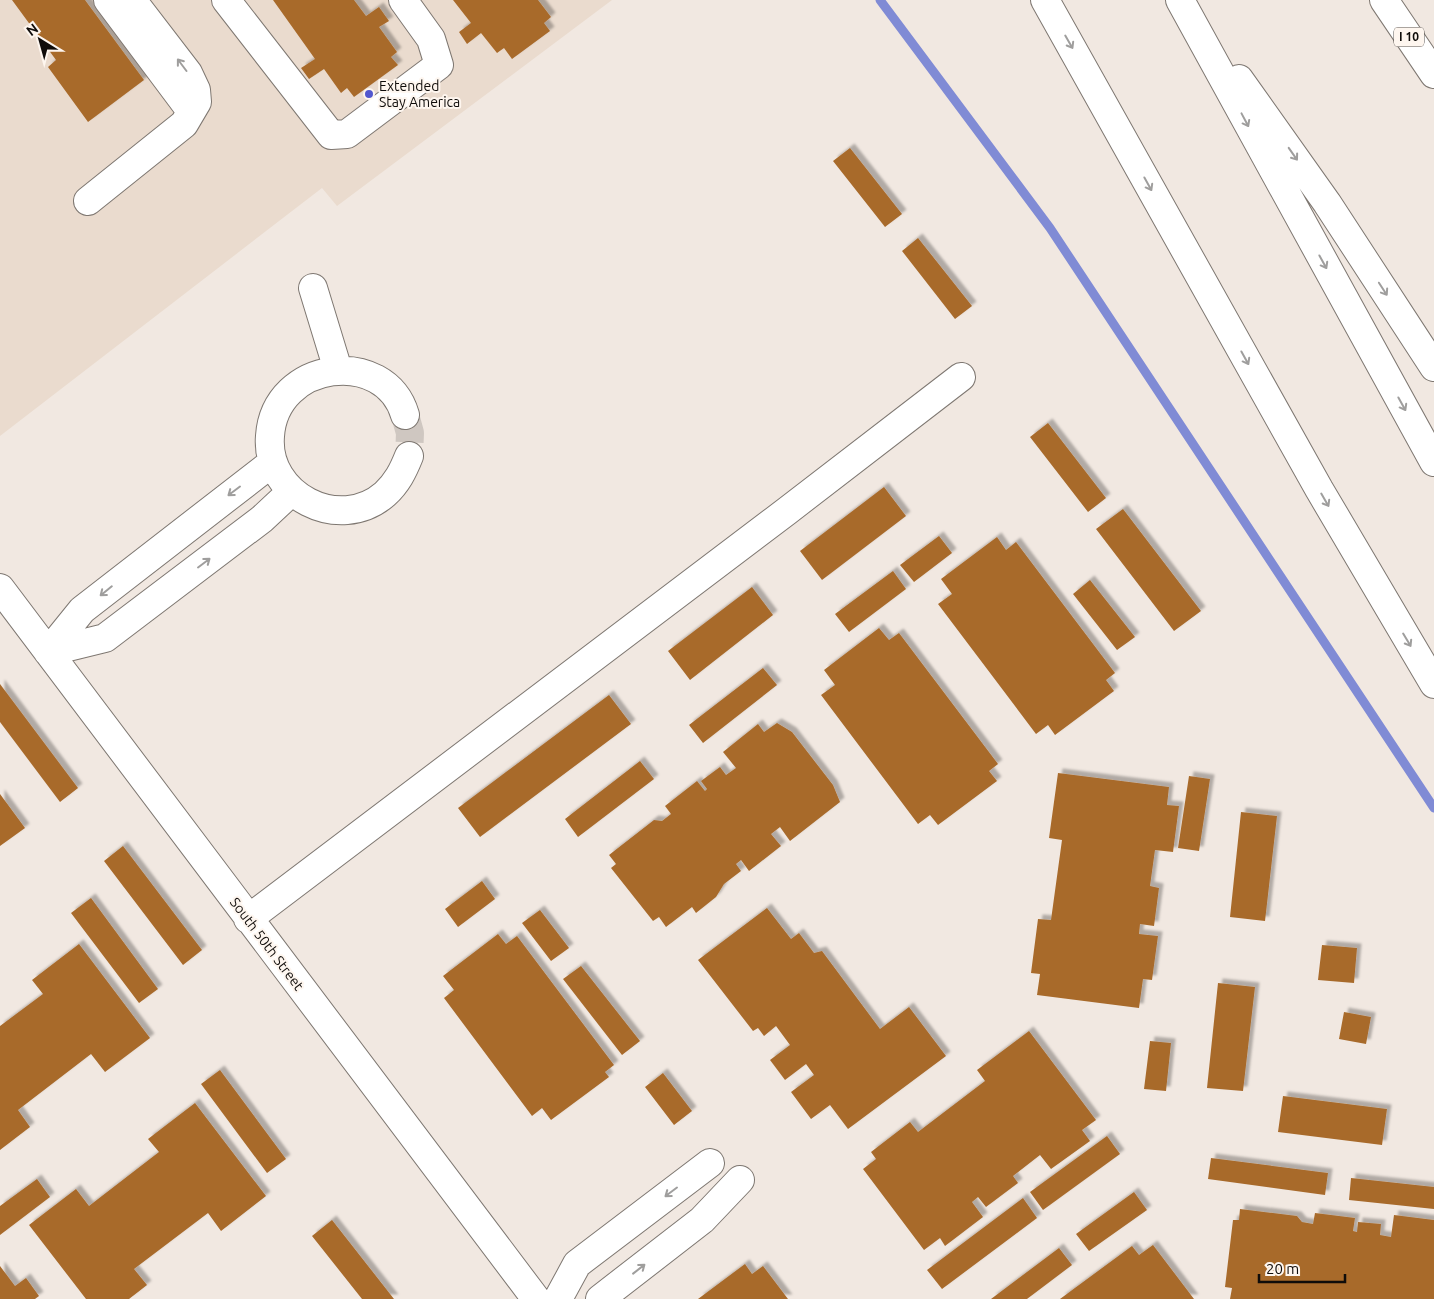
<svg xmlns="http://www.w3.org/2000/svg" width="1434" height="1299" font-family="Ubuntu,sans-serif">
	<defs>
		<filter id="shadow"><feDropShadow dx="4.5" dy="-4.5" stdDeviation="1" flood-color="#0004"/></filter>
	</defs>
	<rect width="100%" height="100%" fill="#f1e8e1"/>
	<path fill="#eadbce" d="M0,0H612L337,206L322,188L0,436Z"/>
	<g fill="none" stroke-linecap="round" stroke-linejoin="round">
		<path stroke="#808bd5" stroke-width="9" d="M880,0L1050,228L1434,808"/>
	</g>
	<path fill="#a86a2b" filter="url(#shadow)" d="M12,0H85L144,80L88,122L48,67L56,60Z
		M273,0H354L366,16L379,7L389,21L379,27L397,52L391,57L398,65L354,97L347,88L341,93L324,69L309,79L301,68L315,59Z
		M453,0H538L551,17L544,23L550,31L512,59L504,48L497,53L481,33L467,44L459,32L471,23Z
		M850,148L902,214L885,227L833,161Z
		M918,238L972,306L955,319L902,251Z
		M1048,423L1106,498L1088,512L1030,437Z
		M884,487L906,516L822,580L800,551Z
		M1123,509L1201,611L1174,631L1096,529Z
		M939,536L952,553L914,582L900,565Z
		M997,537L1006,550L1016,542L1115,673L1106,680L1114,691L1055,735L1048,725L1036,734L938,604L952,594L941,579Z
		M893,571L906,589L849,632L835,614Z
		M1090,580L1135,637L1117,650L1073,594Z
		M752,587L773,615L690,680L668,651Z
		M879,628L889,640L899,633L998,764L989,771L997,781L938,825L930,815L918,824L821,695L835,685L824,670Z
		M763,668L777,685L703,743L689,725Z
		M0,684L78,788L60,802L0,722Z
		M609,695L631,724L480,837L458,808Z
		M777,723L792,732L833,785L840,802L790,841L780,827L771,834L781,846L749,871L741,860L736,864L741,871L724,884L716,897L696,913L692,907L666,927L659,917L653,921L611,868L616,864L609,855L654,820L662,821L671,814L665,806L697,781L705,791L707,789L701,781L720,767L726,775L736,768L723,752L758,724L764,732Z
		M640,761L654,779L578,837L565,819Z
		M1058,773L1169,787L1167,805L1179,806L1173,852L1155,850L1150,886L1159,888L1154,926L1140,924L1139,934L1158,936L1152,980L1143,979L1139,1008L1037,995L1040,974L1031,973L1038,919L1051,920L1062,840L1049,838Z
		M1189,776L1210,779L1199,851L1178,848Z
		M0,794L25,828L0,846Z
		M1241,812L1277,816L1265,921L1230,917Z
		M123,846L202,950L183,965L104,861Z
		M482,881L495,899L458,927L445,909Z
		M91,898L158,989L139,1003L71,913Z
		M767,908L791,939L799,933L814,953L822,951L880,1029L909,1007L946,1056L848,1129L830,1105L811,1119L791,1092L814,1075L806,1064L785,1080L770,1060L790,1045L776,1026L764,1036L758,1028L753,1031L698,960Z
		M540,910L569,948L551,961L522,923Z
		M498,934L506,944L517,936L614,1065L605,1072L609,1077L551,1120L542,1108L532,1116L444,998L454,990L443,976Z
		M79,944L150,1038L105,1072L91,1054L18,1110L30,1127L0,1150V1026L43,994L32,980Z
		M1322,945L1357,948L1354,983L1318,980Z
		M581,966L640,1041L622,1055L563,979Z
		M1218,983L1255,987L1243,1091L1207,1088Z
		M1344,1012L1371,1017L1366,1044L1339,1039Z
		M1029,1031L1096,1120L1082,1130L1090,1141L1051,1169L1040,1155L1013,1176L1018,1183L986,1207L978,1197L972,1202L983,1217L945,1246L940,1238L924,1250L863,1169L876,1159L871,1152L910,1122L918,1132L985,1081L977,1070Z
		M1150,1041L1171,1043L1166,1091L1144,1089Z
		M220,1070L286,1159L267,1173L201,1084Z
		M663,1073L692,1111L674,1125L645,1087Z
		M1283,1096L1387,1109L1382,1145L1278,1132Z
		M195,1103L266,1196L221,1231L208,1213L134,1269L147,1285L129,1299H86L29,1225L76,1189L89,1206L159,1152L148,1139Z
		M1107,1136L1120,1154L1043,1210L1030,1192Z
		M1211,1158L1328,1173L1325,1195L1208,1179Z
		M1351,1178L1434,1187V1209L1349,1200Z
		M37,1179L50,1197L0,1235V1206Z
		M1134,1192L1147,1210L1089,1251L1076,1234Z
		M1023,1198L1037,1218L942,1289L927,1270Z
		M1240,1209L1297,1216L1302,1222L1313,1224L1315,1213L1355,1218L1353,1231L1357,1232L1358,1222L1381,1224L1380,1235L1391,1237L1394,1215L1434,1220V1299H1230L1232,1288L1225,1287L1233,1220H1239Z
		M332,1220L394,1299H362L312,1236Z
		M1153,1245L1194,1299H1060L1132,1246L1139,1255Z
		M1059,1248L1072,1265L1027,1299H991Z
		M745,1264L752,1274L763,1266L788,1299H698Z
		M0,1266L15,1286L26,1278L39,1296L35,1299H0Z"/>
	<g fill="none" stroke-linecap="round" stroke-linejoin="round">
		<path stroke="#cfc7c1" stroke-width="28" stroke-dasharray="28 14" stroke-linecap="butt" d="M405,415L410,433L409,456"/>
		<defs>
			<path id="minor" d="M108,0L191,111
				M226,0L331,135L347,134L439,65L431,39L403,0
				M88,201L184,124L197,102L196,90L188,73L132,0
				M313,288L338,370
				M405,415C385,347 275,360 270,436C265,495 339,534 385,494C397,483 403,471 409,456
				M273,462L82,610L48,652L105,638L262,519L292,491
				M0,588L536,1299
				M248,919L787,511L961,377
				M558,1299L577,1264L710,1163
				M600,1299L702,1220L740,1180"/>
			<path id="highway" d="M1045,0L1319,489L1434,684
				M1180,0L1434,462
				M1384,0L1434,74
				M1239,79L1327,203L1434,367"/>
		</defs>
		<use href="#minor" stroke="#7e7771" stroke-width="30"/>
		<use href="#highway" stroke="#7e7771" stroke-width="30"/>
		<use href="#minor" stroke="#fff" stroke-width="28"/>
		<use href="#highway" stroke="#fff" stroke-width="28"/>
	</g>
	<defs><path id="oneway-shaft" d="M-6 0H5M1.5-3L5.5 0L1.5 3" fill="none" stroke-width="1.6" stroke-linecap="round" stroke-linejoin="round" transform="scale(1.25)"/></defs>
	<g stroke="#9f9e9d">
		<use href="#oneway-shaft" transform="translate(1069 42) rotate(60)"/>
		<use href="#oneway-shaft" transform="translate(182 65) rotate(-127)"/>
		<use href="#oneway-shaft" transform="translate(1245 120) rotate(62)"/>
		<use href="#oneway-shaft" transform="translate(1293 154) rotate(55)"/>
		<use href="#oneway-shaft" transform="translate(1148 184) rotate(61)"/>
		<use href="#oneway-shaft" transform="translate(1323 262) rotate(61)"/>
		<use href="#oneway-shaft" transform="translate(1383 289) rotate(57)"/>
		<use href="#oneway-shaft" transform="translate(1245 358) rotate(61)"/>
		<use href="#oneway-shaft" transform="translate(1402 404) rotate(61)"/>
		<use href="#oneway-shaft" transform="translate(234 491) rotate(143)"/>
		<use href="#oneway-shaft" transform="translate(1325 500) rotate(60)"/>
		<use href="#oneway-shaft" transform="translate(204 563) rotate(-37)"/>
		<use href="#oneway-shaft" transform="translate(106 591) rotate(141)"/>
		<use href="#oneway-shaft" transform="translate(1407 640) rotate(59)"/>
		<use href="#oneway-shaft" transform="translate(671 1192) rotate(143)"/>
		<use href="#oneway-shaft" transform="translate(639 1269) rotate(-38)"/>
	</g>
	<circle fill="#5257ce" stroke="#fef6ef" stroke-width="2" cx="369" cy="94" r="5"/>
	<g text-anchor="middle" stroke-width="4" stroke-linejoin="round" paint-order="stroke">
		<rect fill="#fef6ef" stroke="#57524f" stroke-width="1" x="1394" y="27.5" width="30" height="19" rx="4"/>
		<g font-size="12" font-weight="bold" fill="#0f0c0a">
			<text x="1409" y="41">I 10</text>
		</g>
		<g font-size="14" fill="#0f0c0a" stroke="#fef6ef" text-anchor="start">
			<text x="379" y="91">Extended<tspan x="379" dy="16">Stay America</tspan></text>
		</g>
		<g font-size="14" fill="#0f0c0a" stroke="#fef6ef">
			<text transform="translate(267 944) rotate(53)" y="5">South 50th Street</text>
		</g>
	</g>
	<g transform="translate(40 40) rotate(323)" stroke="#fef6ef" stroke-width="4" paint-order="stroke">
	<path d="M0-4L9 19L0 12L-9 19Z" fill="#0f0c0a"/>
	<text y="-8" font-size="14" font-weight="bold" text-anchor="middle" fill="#0f0c0a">N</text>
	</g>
	<path d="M1259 1274v8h86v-8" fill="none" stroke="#0f0c0a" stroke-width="2.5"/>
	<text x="1266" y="1274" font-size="15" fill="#0f0c0a" stroke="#fef6ef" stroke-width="4" paint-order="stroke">20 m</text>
</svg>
